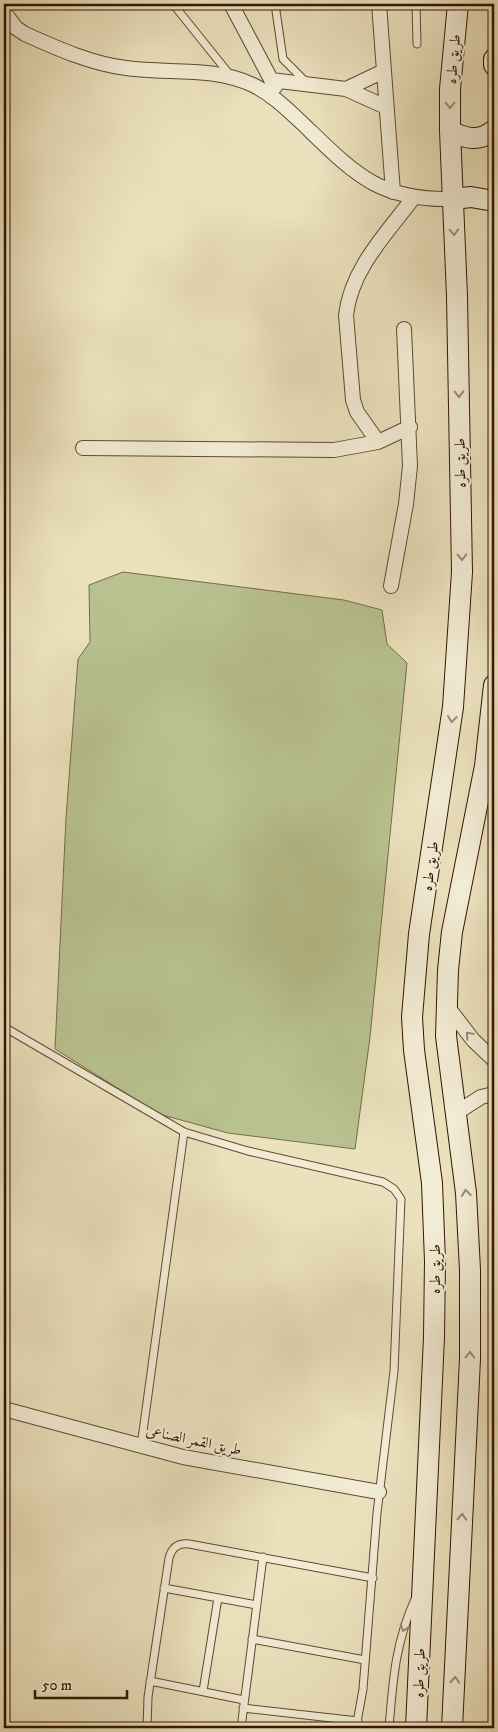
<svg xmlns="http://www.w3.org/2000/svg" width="498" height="1732" font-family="'IM FELL DW Pica',Amiri,serif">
	<rect width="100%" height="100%" fill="#ebe1bd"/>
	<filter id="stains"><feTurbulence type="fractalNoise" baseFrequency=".004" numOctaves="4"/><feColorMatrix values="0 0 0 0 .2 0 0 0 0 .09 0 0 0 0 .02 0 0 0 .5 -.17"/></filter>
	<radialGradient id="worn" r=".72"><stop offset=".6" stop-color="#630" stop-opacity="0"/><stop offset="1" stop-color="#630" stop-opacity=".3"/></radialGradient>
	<path fill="#b8c290" stroke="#766c49" d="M123,572L344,600L382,610L387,644L407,663L370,1037L355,1149L228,1133L159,1114L55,1049L66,818L78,659L90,642L89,585Z"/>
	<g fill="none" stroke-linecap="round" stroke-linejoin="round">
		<defs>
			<path id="service" d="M173,4L230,75
				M275,4L283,59L307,83
				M416,4L417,44
				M4,1027L184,1132L248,1151L383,1182L394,1189L401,1199L394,1371L377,1513L363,1689L356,1728
				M141,1446L184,1132
				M164,1588L257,1605
				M252,1639L365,1660
				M150,1681L244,1700
				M203,1691L218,1598
				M243,1708L358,1721
				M147,1728L148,1697L169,1558C172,1547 178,1543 189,1544L373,1578
				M241,1728L263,1557
				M389,1728C393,1680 395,1644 415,1599"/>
			<path id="minor" d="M231,4L275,87
				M379,4L393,192
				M4,12L16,28L25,34C56,48 92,64 126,68C169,74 212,66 253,85C273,95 287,109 303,124C354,173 378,201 453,199
				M271,80L346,89L386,107
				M346,89L384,71
				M378,442L357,412L353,400L346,315C351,269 387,233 414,197
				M83,448L334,450L378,442L410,427
				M391,586L406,504L410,466L404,329
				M447,1006L473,1040L494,1060
				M456,1113L481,1097L494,1094
				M4,1409L183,1457L379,1492"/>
			<path id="secondary" d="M494,59V65
				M450,131C466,139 480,142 494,130
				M453,199L471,197L494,201
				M416,1728L434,1337L435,1261L432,1183L414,1050L412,1017L419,934L453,707L462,572L457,296L450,131V89L458,4
				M452,1728L470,1359V1270L466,1193L446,1036L448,970L452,932L485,766L494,685"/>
		</defs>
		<use href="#service" stroke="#614931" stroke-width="9"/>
		<use href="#minor" stroke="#614931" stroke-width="16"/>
		<use href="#secondary" stroke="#331602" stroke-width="22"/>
		<use href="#service" stroke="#f2ecd4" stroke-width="7"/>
		<use href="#minor" stroke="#f2ecd4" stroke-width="14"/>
		<use href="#secondary" stroke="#f2ecd4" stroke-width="20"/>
	</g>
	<defs><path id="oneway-chevron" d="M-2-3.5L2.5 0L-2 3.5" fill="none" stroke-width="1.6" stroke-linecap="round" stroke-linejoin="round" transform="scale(1.25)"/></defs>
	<g stroke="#9c8c76">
		<use href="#oneway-chevron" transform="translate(450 105) rotate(90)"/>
		<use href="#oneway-chevron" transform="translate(454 232) rotate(87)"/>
		<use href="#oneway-chevron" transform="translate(459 394) rotate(89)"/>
		<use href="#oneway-chevron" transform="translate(462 557) rotate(89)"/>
		<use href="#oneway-chevron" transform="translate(452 719) rotate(97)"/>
		<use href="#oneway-chevron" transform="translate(469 1035) rotate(-131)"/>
		<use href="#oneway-chevron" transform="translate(466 1193) rotate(-96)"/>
		<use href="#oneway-chevron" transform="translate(470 1355) rotate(-89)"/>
		<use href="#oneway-chevron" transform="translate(462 1517) rotate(-87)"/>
		<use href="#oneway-chevron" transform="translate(404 1628) rotate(109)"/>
		<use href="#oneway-chevron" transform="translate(455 1680) rotate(-87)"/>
	</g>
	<g text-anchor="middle" stroke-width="4" stroke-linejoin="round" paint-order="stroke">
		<g font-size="15" fill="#331602" stroke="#f2ecd4">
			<text transform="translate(453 59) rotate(-85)" y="5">طريق طره</text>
			<text transform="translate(460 463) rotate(-91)" y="5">طريق طره</text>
			<text transform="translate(430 866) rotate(-82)" y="5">طريق طره</text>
			<text transform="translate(435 1269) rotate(-90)" y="5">طريق طره</text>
			<text transform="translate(194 1440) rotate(12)" y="5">طريق القمر الصناعى</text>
			<text transform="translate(419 1673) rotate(-88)" y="5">طريق طره</text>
		</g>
	</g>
	<rect width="498" height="1732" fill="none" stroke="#ebe1bd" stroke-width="20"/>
	<rect x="5" y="5" width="488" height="1722" fill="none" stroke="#331602" stroke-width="2.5"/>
	<rect x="10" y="10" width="478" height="1712" fill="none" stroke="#331602"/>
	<path d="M35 1690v8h92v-8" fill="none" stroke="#331602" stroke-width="2.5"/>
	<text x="42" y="1690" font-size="15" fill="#331602" stroke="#f2ecd4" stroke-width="4" paint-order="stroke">50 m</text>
	<rect width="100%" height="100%" filter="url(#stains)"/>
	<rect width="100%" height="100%" fill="url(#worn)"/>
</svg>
